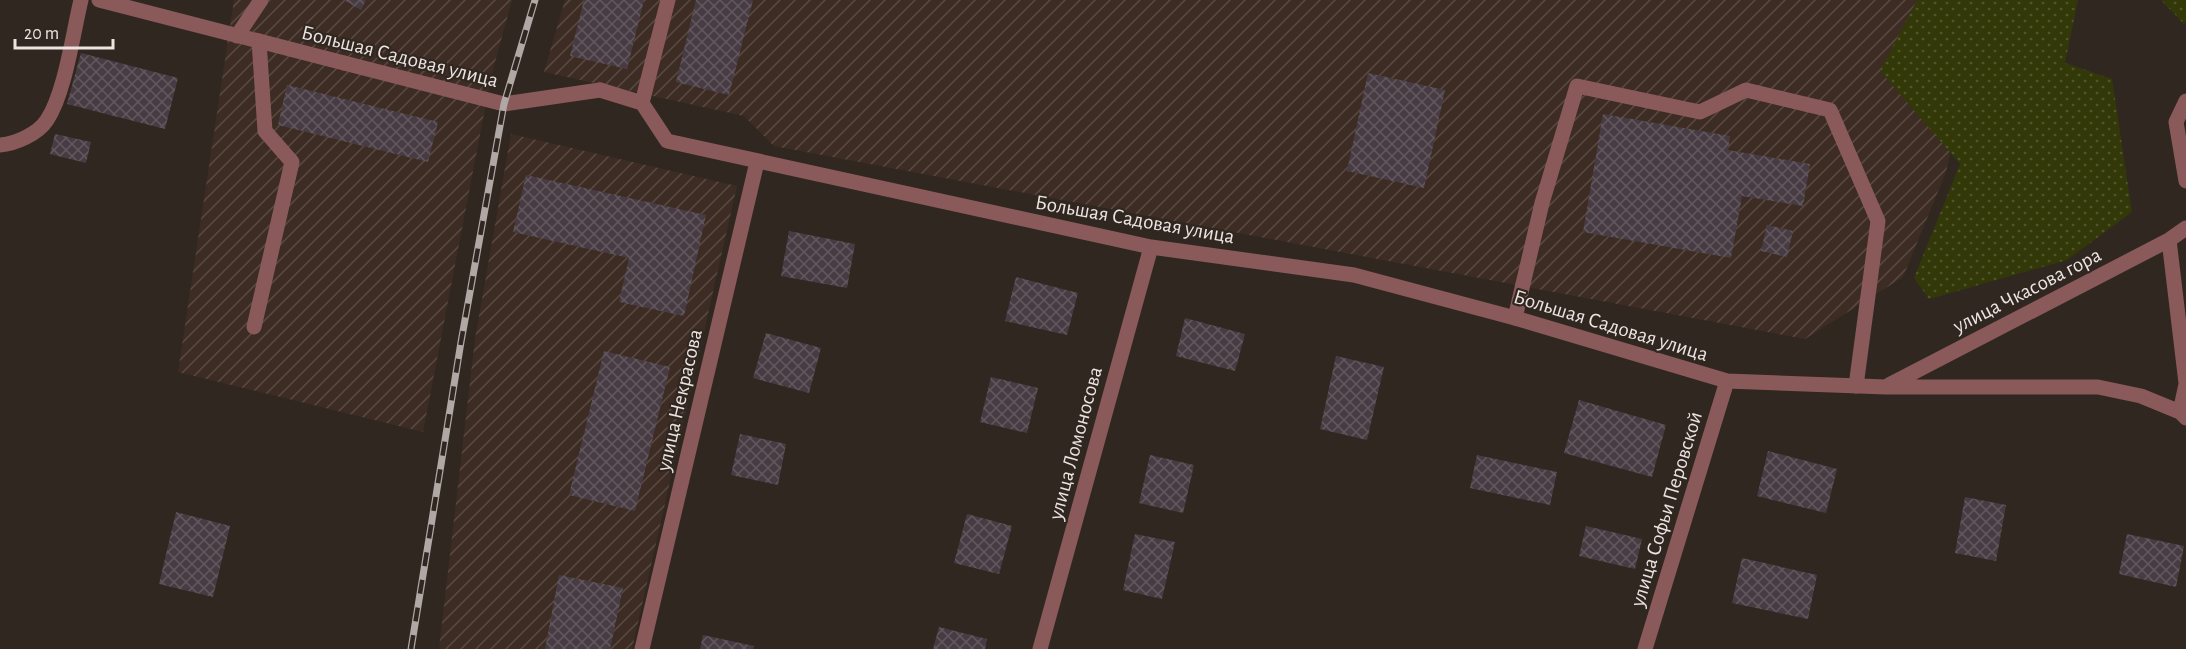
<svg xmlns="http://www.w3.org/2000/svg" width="2186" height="649" font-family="'Alegreya Sans',sans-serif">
	<defs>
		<pattern id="industrial-furrows" width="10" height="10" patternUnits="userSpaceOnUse" patternTransform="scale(1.5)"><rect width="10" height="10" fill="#3d2c23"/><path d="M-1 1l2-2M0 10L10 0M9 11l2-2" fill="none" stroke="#594a43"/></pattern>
		<pattern id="grass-dots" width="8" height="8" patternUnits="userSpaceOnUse" patternTransform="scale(1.5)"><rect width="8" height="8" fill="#323808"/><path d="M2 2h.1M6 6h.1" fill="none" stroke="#50552c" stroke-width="1.8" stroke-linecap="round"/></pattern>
		<pattern id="building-cross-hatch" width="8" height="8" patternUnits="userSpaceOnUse" patternTransform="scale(1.5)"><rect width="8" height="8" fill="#473c43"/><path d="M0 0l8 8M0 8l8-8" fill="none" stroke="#62585e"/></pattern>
	</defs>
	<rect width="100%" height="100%" fill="#312721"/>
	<path fill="url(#industrial-furrows)" d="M234,0H512L491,77L423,432L178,372Z
		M565,0H1984L1946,172L1903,277L1805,339L774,146L744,116L544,72Z
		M511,134L737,186L632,649H439L475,339Z"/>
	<path fill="url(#grass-dots)" d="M1917,0H2078L2065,63L2112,79L2132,212L2067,260L1929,299L1914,278L1960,164L1880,71Z
		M2161,0H2186V22L2184,24Z"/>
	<path fill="url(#building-cross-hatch)" d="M344,0H366L361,10Z
		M584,0H644L627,69L570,56Z
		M696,0H753L729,95L676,82Z
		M81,53L178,78L165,129L67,104Z
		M1368,73L1445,90L1424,188L1347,171Z
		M287,85L438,122L428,162L278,125Z
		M1603,114L1730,136L1728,150L1810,164L1803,206L1742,196L1731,258L1583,232Z
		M55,134L91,142L86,163L50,154Z
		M526,175L706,215L684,316L619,302L629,258L513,232Z
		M1767,225L1793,231L1787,257L1761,251Z
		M789,231L855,244L847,288L781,276Z
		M1016,277L1078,293L1067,335L1005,321Z
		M1185,318L1245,334L1235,371L1176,356Z
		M766,333L821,348L809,393L753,378Z
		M604,351L670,367L635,511L569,495Z
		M1336,356L1384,367L1367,440L1320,429Z
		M991,377L1038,388L1027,433L980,422Z
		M1579,400L1666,425L1652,477L1564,453Z
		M740,434L786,444L778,485L731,475Z
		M1768,451L1837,469L1826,513L1757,496Z
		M1150,455L1194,465L1183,513L1139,503Z
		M1477,455L1557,472L1550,505L1470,488Z
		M1965,497L2006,505L1996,561L1955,553Z
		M176,512L230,526L213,597L159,584Z
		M967,514L1012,526L999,574L954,563Z
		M1586,526L1642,539L1635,569L1579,556Z
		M1135,534L1175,542L1162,599L1123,590Z
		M2127,534L2184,546L2176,587L2119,574Z
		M1742,558L1817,575L1808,619L1732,603Z
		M559,575L623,588L610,649H545Z
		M939,627L987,639L985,649H933Z
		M703,635L754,646L753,649H700Z"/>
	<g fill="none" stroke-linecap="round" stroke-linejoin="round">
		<path stroke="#8a5a5b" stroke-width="15" d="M237,36L261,0
			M2186,101L2176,122L2186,181
			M642,103L668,0
			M0,145C15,144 38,134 47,120C65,93 73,33 81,0
			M1515,318L1542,203L1577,86L1700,112L1746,90L1830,110L1878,221L1856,386
			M254,327L292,162L265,131L259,41"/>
		<path stroke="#8a5a5b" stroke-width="15" d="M344,63L504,104L600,90"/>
		<path stroke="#8a5a5b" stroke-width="15" d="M99,0L344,63
			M600,90L642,103L667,141L1151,247L1354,275L1515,318L1727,381L1886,387H2098L2141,396L2180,412L2186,418
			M2169,240L2186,383
			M1889,385L2169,240L2186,228
			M2180,412L2186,384
			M642,649L757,162
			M1040,649L1151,247
			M1645,649L1727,381"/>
		<defs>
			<path id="rail" d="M411,649L461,342L504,104L535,0"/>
		</defs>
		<use href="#rail" stroke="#b0a8a4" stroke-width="7"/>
		<use href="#rail" stroke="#312721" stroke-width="4.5" stroke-dasharray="14" stroke-linecap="butt"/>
	</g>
	<g text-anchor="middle" stroke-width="4.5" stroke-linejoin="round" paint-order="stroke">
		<g font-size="21" fill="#ece4e1" stroke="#312721">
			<text transform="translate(400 56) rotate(14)" y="7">Большая Садовая улица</text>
			<text transform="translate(1135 219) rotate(10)" y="7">Большая Садовая улица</text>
			<text transform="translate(2027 290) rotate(-27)" y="7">улица Чкасова гора</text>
			<text transform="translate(1611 325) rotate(17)" y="7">Большая Садовая улица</text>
			<text transform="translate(679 400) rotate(-77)" y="7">улица Некрасова</text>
			<text transform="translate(1075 443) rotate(-75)" y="7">улица Ломоносова</text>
			<text transform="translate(1666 509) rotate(-73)" y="7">улица Софьи Перовской</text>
		</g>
	</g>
	<path d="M15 39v9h98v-9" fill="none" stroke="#ece4e1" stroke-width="3"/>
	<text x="24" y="39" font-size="18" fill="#ece4e1" stroke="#312721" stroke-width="4.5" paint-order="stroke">20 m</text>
</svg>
